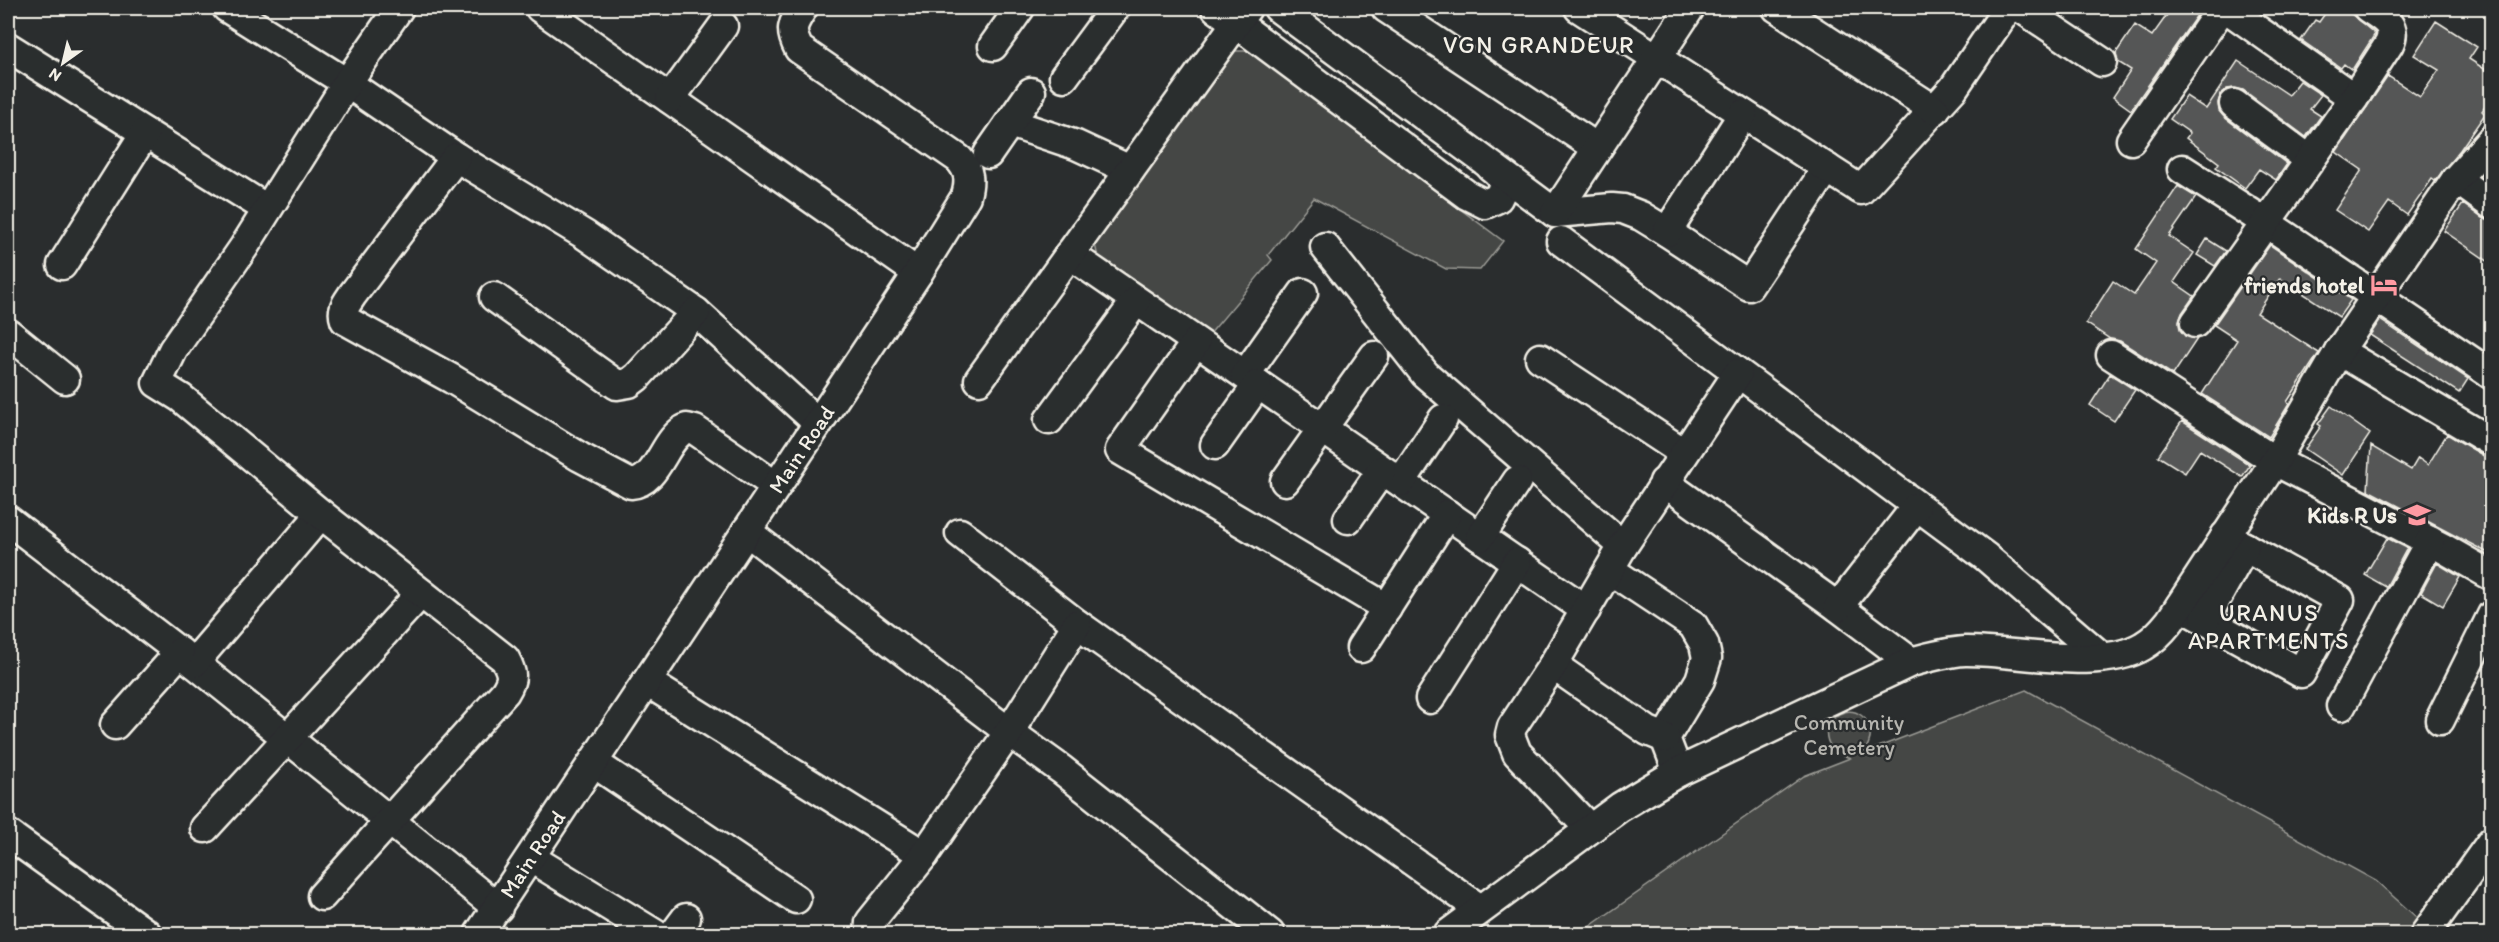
<svg xmlns="http://www.w3.org/2000/svg" width="2499" height="942" font-family="Itim,sans-serif">
	<rect width="100%" height="100%" fill="#2a2d2e"/>
	<filter id="ink" filterUnits="userSpaceOnUse"><feTurbulence type="fractalNoise" baseFrequency=".0167" numOctaves="2"/><feDisplacementMap in="SourceGraphic" scale="12" xChannelSelector="R" yChannelSelector="G"/><feConvolveMatrix kernelMatrix="1 2 1 2 8 2 1 2 1" color-interpolation-filters="sRGB"/></filter>
	<g filter="url(#ink)">
		<path fill="#444645" stroke="#9c9c96" stroke-width="1.5" d="M1235,51H1247L1503,241L1480,270L1446,269L1314,198L1268,255L1272,260L1209,335L1098,258L1095,244Z
			M2026,690L2376,881L2435,934H1579L1804,776L1850,758C1834,753 1824,745 1827,726C1847,693 1887,722 1863,753Z"/>
		<path fill="#555756" stroke="#f4f1e8" stroke-width="1.5" d="M2172,8H2202L2131,110L2113,97L2131,70L2118,62L2116,53L2135,25L2152,36Z
			M2329,8H2344L2375,34L2352,70L2344,64L2341,68L2301,40L2315,20L2319,22Z
			M2436,21L2477,47L2469,59L2492,74V97L2482,111L2485,114L2460,150L2435,181L2432,179L2407,215L2389,202L2368,232L2335,210L2362,170L2336,152L2388,76L2420,97L2439,70L2414,55Z
			M2238,61L2289,95L2300,81L2321,95L2310,109L2321,116L2306,137L2243,90L2235,88L2227,89L2221,94L2218,103L2219,111L2224,117L2287,164L2276,180L2259,169L2245,188L2216,167L2219,163L2186,138L2190,133L2170,119L2186,96L2206,109Z
			M2178,186L2196,197L2169,236L2194,253L2174,282L2194,296L2182,313L2179,322L2180,330L2185,336L2197,339L2173,375L2120,341L2110,339L2086,323L2113,281L2134,295L2156,263L2136,249Z
			M2463,204L2482,218L2492,221V264L2444,231Z
			M2207,239L2226,251L2215,266L2197,255Z
			M2270,245L2351,300L2339,317L2280,278L2257,313L2319,353L2287,402L2289,404L2269,437L2202,394L2237,340L2214,325Z
			M2380,320L2468,379L2459,393L2370,335Z
			M2110,374L2135,390L2114,421L2090,405Z
			M2331,406L2370,434L2343,475L2305,449L2321,426L2318,424Z
			M2182,421L2250,465L2242,477L2200,450L2185,473L2158,456Z
			M2447,434L2484,456L2492,458V555L2368,490L2371,446L2411,470L2418,458L2428,465Z
			M2387,538L2407,548L2386,587L2365,575Z
			M2437,563L2460,577L2443,606L2421,593Z"/>
		<g fill="none" stroke-linecap="round" stroke-linejoin="round">
			<defs>
				<g id="minor">
					<path d="M227,8L347,83L456,157L585,235L696,312L818,423"/>
					<path d="M540,8L918,273"/>
					<path d="M1216,8L1467,195L1485,204L1498,198C1506,184 1504,177 1491,167"/>
					<path d="M1278,8L1555,213L1612,208L1623,209L1641,216L1667,232L1749,286L1827,168"/>
					<path d="M1386,8L1597,148"/>
					<path d="M1579,8L1861,190L1953,89L2008,8"/>
					<path d="M1777,8L1935,110"/>
					<path d="M2021,8L2102,62"/>
					<path d="M2226,8L2354,98"/>
					<path d="M993,46L1020,8"/>
					<path d="M8,47L267,209"/>
					<path d="M1064,77L1115,8"/>
					<path d="M670,99L723,26"/>
					<path d="M2234,104L2310,160"/>
					<path d="M1010,123L1076,145L1130,170"/>
					<path d="M2131,140L2222,8"/>
					<path d="M988,154L1031,92"/>
					<path d="M456,157L353,294C347,303 341,309 345,320L452,379L580,457L631,484C659,482 663,438 687,428L695,430L776,486"/>
					<path d="M2182,169L2265,222L2492,375"/>
					<path d="M2456,179L2492,205"/>
					<path d="M1555,213L1690,8"/>
					<path d="M1667,232L1743,114"/>
					<path d="M1561,241L1986,557L2102,657"/>
					<path d="M1325,247L1425,374L1623,546"/>
					<path d="M1069,254L1586,610"/>
					<path d="M62,265L145,133"/>
					<path d="M494,297L617,385L629,383L637,377L696,312"/>
					<path d="M2195,323L2354,98L2389,44C2398,25 2382,17 2368,8"/>
					<path d="M8,333L65,379"/>
					<path d="M1196,342L1120,450L1387,608"/>
					<path d="M2339,351L2492,442"/>
					<path d="M2111,355L2275,461L2443,548L2492,576"/>
					<path d="M1540,358L1684,453"/>
					<path d="M1245,375L1303,293"/>
					<path d="M979,380L1247,8"/>
					<path d="M1049,420L1136,301"/>
					<path d="M1215,445L1258,384"/>
					<path d="M1285,481L1374,356"/>
					<path d="M1401,482L1443,419"/>
					<path d="M1664,482L1838,607L1911,662"/>
					<path d="M1348,519L1382,470"/>
					<path d="M8,520L194,663L498,908"/>
					<path d="M746,531L1009,732L1062,770L1270,934"/>
					<path d="M960,533L1077,624L1480,909"/>
					<path d="M1480,537L1517,481"/>
					<path d="M1610,570L1693,625L1704,644L1707,658L1700,680L1665,738L1678,772"/>
					<path d="M2180,606L2301,673L2340,600L2225,536"/>
					<path d="M1838,607L1916,507"/>
					<path d="M2205,619L2245,547"/>
					<path d="M1361,648L1447,514"/>
					<path d="M194,663L321,514"/>
					<path d="M1553,665L1648,731L1665,738"/>
					<path d="M647,682L924,855"/>
					<path d="M1430,699L1517,562"/>
					<path d="M2341,706L2430,541"/>
					<path d="M2440,720L2492,615"/>
					<path d="M115,725L180,652"/>
					<path d="M594,763L796,899"/>
					<path d="M205,828L421,593"/>
					<path d="M1589,828L1517,753L1510,735L1512,727L1553,665L1623,546L1738,373"/>
					<path d="M8,834L147,934"/>
					<path d="M531,858L655,934"/>
					<path d="M322,896L505,692C514,678 512,672 505,659L321,514L181,398L157,383L173,350L244,247L347,83L399,8"/>
					<path id="s1" d="M479,934L918,273L966,196C970,181 970,171 959,159L799,49C789,30 792,25 803,8"/>
					<path d="M674,934L686,918"/>
					<path d="M869,934L870,922L924,855L1009,732L1077,624"/>
					<path d="M1448,934L1620,807L1678,772L1911,662C1929,657 1947,652 1965,651C2014,650 2100,672 2143,646C2154,640 2162,631 2170,621L2275,461L2339,351L2456,179L2492,139"/>
					<path d="M2425,934L2492,841"/>
				</g>
			</defs>
			<use href="#minor" stroke="#f4f1e8" stroke-width="33"/>
			<use href="#minor" stroke="#2a2d2e" stroke-width="28"/>
		</g>
	</g>
	<defs>
		<symbol id="hotel-bare" viewBox="-9 -9 18 18"><path d="M-6-4.5h1.5V1H6V5H4.5V3h-9V5H-6ZM-4 0a1.8 1.8 0 1 1 3.6 0ZM.5 0V-2.5h3Q6-2.5 6 0Z" fill="#ff9aa2" stroke="#2a2d2e" stroke-width="2.5" paint-order="stroke"/></symbol>
		<symbol id="school-bare" viewBox="-9 -9 18 18"><path d="M0-5L7-2L0 1L-7-2ZM-4 1L0 2.5L4 1V4Q0 6-4 4Z" fill="#ff9aa2" stroke="#2a2d2e" stroke-width="2.5" paint-order="stroke"/></symbol>
	</defs>
	<g fill-rule="evenodd">
		<use href="#hotel-bare" x="2365" y="266" width="38" height="38"/>
		<use href="#school-bare" x="2398" y="496" width="38" height="38"/>
	</g>
	<g text-anchor="middle" stroke-width="4.5" stroke-linejoin="round" paint-order="stroke">
		<g font-size="22" font-weight="bold" fill="#f4f1e8" stroke="#2a2d2e" text-anchor="end">
			<text x="2364" y="293">friends hotel</text>
			<text x="2397" y="523">Kids R Us</text>
		</g>
		<g font-size="22" fill="#f4f1e8" stroke="#2a2d2e">
			<text dy="8" stroke="none"><textPath href="#s1" startOffset="582">Main Road</textPath></text>
			<text dy="8" stroke="none"><textPath href="#s1" startOffset="96">Main Road</textPath></text>
		</g>
		<g font-size="22" fill="#b6b5af" stroke="#2a2d2e">
			<text x="1849" y="730">Community<tspan x="1849" dy="25">Cemetery</tspan></text>
		</g>
		<g font-size="24" letter-spacing="1.5" fill="#f4f1e8" stroke="#2a2d2e">
			<text x="1539" y="53">VGN GRANDEUR</text>
			<text x="2269" y="621">URANUS<tspan x="2269" dy="28">APARTMENTS</tspan></text>
		</g>
	</g>
	<rect width="2499" height="942" fill="none" stroke="#2a2d2e" stroke-width="30"/>
	<rect x="15" y="15" width="2469" height="912" fill="none" stroke="#f4f1e8" stroke-width="2" filter="url(#ink)"/>
	<g transform="translate(63 63) rotate(214)" stroke="#2a2d2e" stroke-width="4.5" paint-order="stroke">
	<path d="M0-4.5L10 22L0 15L-10 22Z" fill="#f4f1e8"/>
	<text y="-9" font-size="16" font-weight="bold" text-anchor="middle" fill="#f4f1e8">N</text>
	</g>
</svg>
